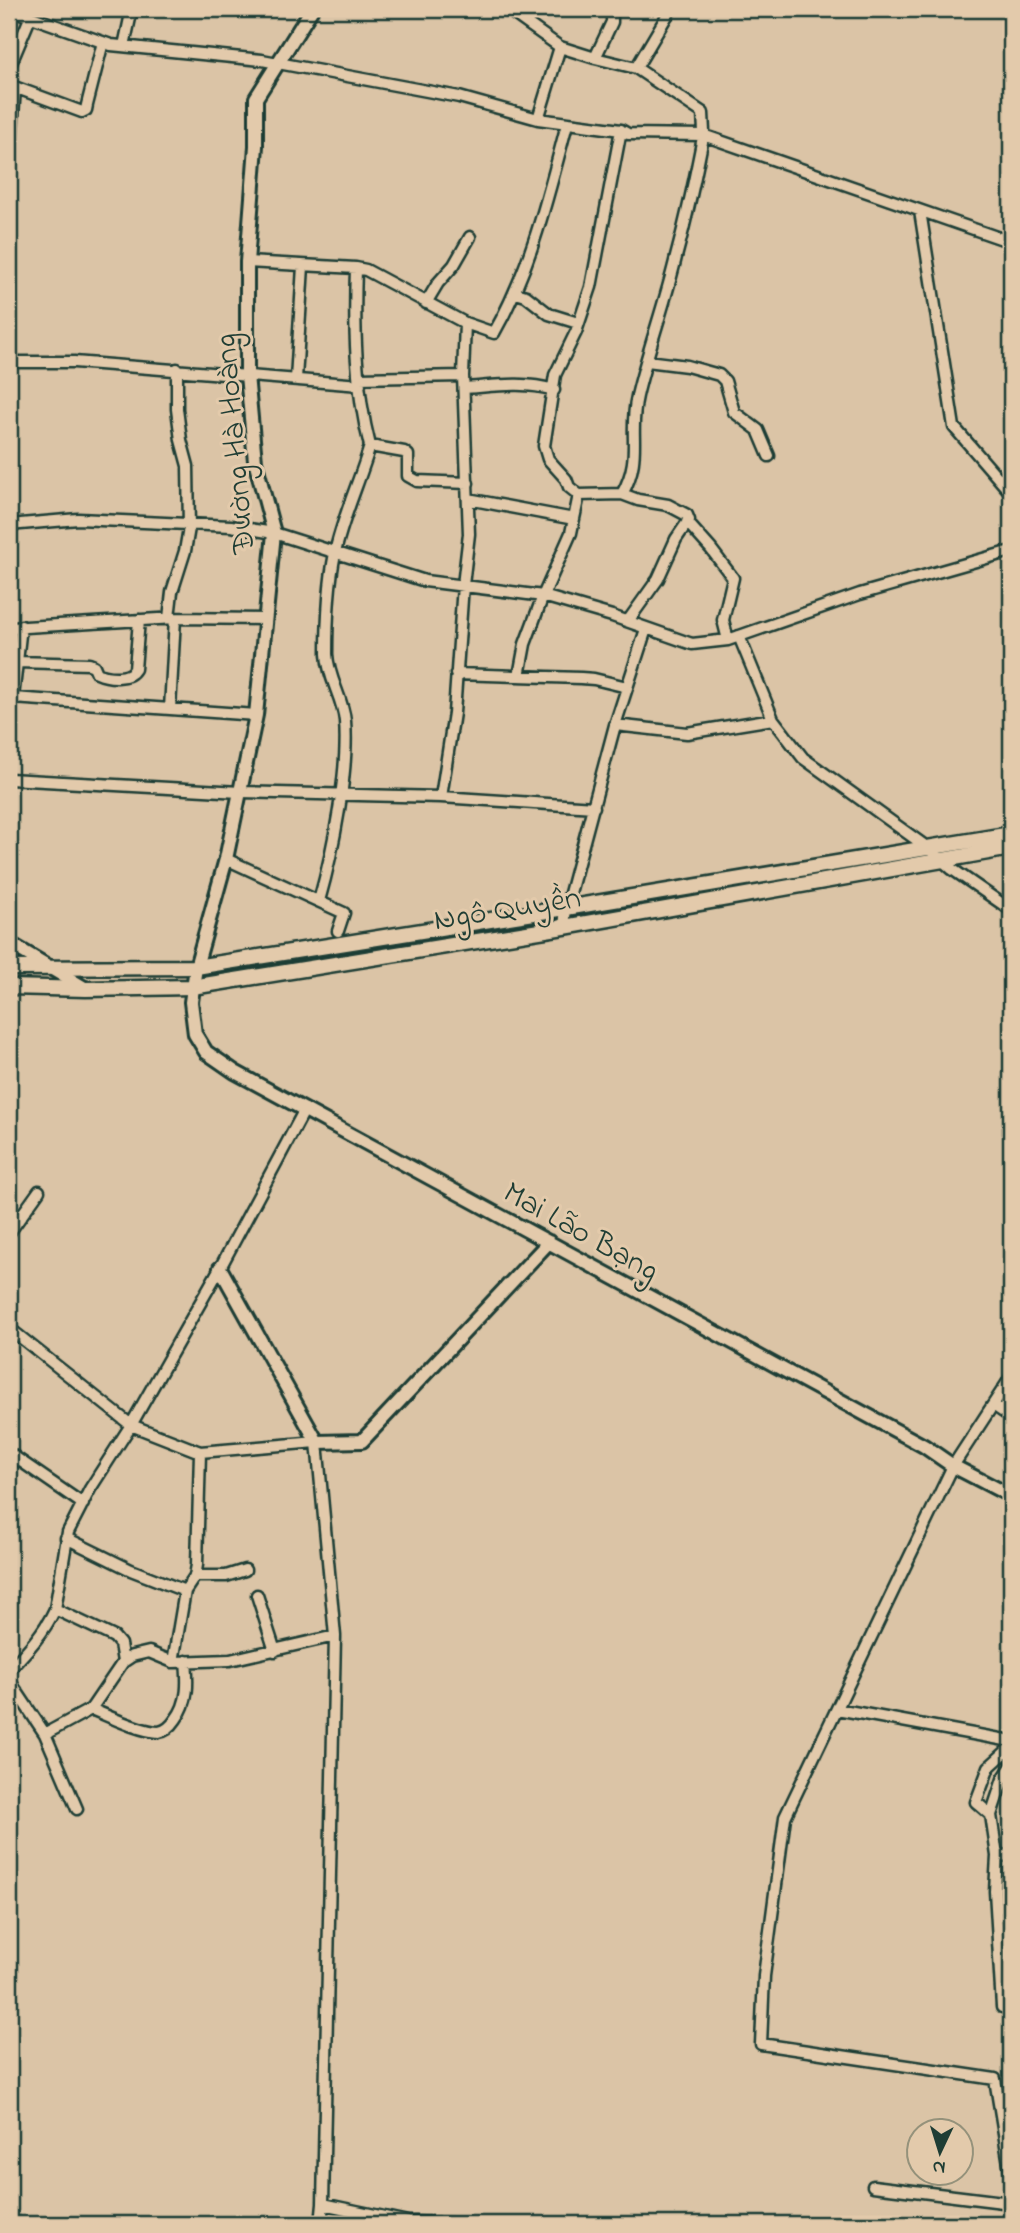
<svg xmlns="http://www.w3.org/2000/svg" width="1020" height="2233" font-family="'Indie Flower',sans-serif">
	<rect width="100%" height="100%" fill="#dbc4a6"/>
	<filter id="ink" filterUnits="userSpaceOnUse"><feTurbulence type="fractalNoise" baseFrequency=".0143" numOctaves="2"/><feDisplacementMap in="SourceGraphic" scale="14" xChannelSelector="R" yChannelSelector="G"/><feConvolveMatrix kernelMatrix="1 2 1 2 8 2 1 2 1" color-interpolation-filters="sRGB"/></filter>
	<g filter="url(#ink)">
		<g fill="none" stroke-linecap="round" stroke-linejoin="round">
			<defs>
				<path id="minor" d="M9,9L111,45L262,60L459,97L538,119L621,130L628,134L703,135L1011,242
					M507,9L560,47L595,58L636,68L703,113L704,132C696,174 687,216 676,257C665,304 648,349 637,396C628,434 643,457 622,494
					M587,10L588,9
					M124,46L132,9
					M595,58L612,22V9
					M9,68L30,18
					M636,68L671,9
					M9,85L82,112L86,110L87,105L103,42
					M538,119L560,47
					M9,180L15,87
					M920,211L954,427L1011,493
					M247,262L356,268C354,327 355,388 370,446L404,452L408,455V476L417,481L468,483
					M356,268L366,270L465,323L463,376
					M516,293L526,296L549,314L578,323
					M426,303L438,283L454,265L470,237
					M465,323L494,333C531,268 548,196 567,124
					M647,361L687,366L719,375L725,381L734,412L758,430L769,456
					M9,362H74L360,385
					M296,379L303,266
					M464,388C495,386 523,381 554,390
					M579,495L622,494L638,500L668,505L687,515L689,520L676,539L658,579L628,621
					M468,499L574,519
					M687,522L711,549L733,578L723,620L728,640
					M9,525L78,519L231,526L274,533L425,581L543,596L612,616L692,644L728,640L860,594L1011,551
					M169,618L172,592L185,551L189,528L188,466L181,440L177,409V369
					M21,626L13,698L256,715
					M9,628L175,618L266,619
					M16,662L89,664L94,666L97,673C108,678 129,680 135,669L139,620
					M456,674L581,678L594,679L627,687
					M519,676L525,644L543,596L571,533L579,495L569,487L566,479L548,459L544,446L555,375L576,332L591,287L621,130
					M170,709L175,618
					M773,719L803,758L928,848L952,869L1011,910
					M615,725L687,733L773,719L739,636
					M9,779L240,792L441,797L454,713L463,585L469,534L463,376L359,378
					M441,797L594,807
					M226,859L344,913L338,931
					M319,901C333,851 349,772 345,721C343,698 328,678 327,654C327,623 329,583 335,553C342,519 360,480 370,446
					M564,927L566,908L615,725L646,629
					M9,1233L39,1191
					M9,1328L131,1425L90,1489L68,1532L55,1609C44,1633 27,1651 9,1670
					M1011,1377L953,1466L785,1817L764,1976L761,2044L995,2079L1011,2176
					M993,1405L1011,1417
					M200,1452L317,1442L335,1636L323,2204L321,2224
					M9,1453L83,1504
					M66,1538L131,1570L185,1591
					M195,1576H226L245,1570
					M257,1595L275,1651
					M55,1609L114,1637L120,1644L123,1662
					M173,1662L230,1660L335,1636
					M9,1680L45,1734L91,1709L123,1662L132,1656L149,1652L173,1662L185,1591L195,1576L197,1565L200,1452L131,1425L220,1268L305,1109
					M91,1709C108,1716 141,1732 159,1732C167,1731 172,1725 176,1719C189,1702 188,1682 186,1661
					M837,1709L1011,1741
					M45,1734L77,1809
					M1011,1747L989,1767L976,1802L991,1815L997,1856L995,1891L1002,2007L1011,2009
					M991,1815L1003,1779L1011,1767
					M997,1856L1011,1855
					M996,1907H1011
					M873,2186L1011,2203
					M323,2204L408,2222L469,2224"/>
				<path id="tertiary" d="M312,9L256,98V146L247,262V375L255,461L274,533L256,715L226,859L196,967L191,1002L195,1034L206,1052L235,1072L924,1446L953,1466L1011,1496
					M9,943L86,989
					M220,1268L317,1442L362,1441L549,1242"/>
				<path id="secondary" d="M9,968L196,967L566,908L1011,834
					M9,987L86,989L192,987L564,927L1011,848"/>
			</defs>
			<use href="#minor" stroke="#1f3d34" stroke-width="15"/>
			<use href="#tertiary" stroke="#1f3d34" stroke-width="18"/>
			<use href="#secondary" stroke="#1f3d34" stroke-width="19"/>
			<use href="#minor" stroke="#e3caab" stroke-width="10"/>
			<use href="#tertiary" stroke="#e3caab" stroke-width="12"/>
			<use href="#secondary" stroke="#e3caab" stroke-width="14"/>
		</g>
	</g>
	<g text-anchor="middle" stroke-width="6" stroke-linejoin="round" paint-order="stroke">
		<g font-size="32" fill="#1f3d34" stroke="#e3caab">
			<text transform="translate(233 444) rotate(-95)" y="11">Đường Hà Hoàng</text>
			<text transform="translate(507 907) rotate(-9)" y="11">Ngô Quyền</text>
			<text transform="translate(582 1230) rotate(29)" y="11">Mai Lão Bạng</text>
		</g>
	</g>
	<rect width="1020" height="2233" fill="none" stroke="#e3caab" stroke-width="35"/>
	<rect x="18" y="18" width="985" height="2198" fill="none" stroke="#1f3d34" stroke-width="2.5" filter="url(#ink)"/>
	<g transform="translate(940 2152) rotate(184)"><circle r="33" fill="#e3caab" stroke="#95927b" stroke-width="2"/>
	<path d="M0-5L12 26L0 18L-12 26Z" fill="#1f3d34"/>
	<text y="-10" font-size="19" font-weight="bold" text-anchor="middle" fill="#1f3d34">N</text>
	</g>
</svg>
